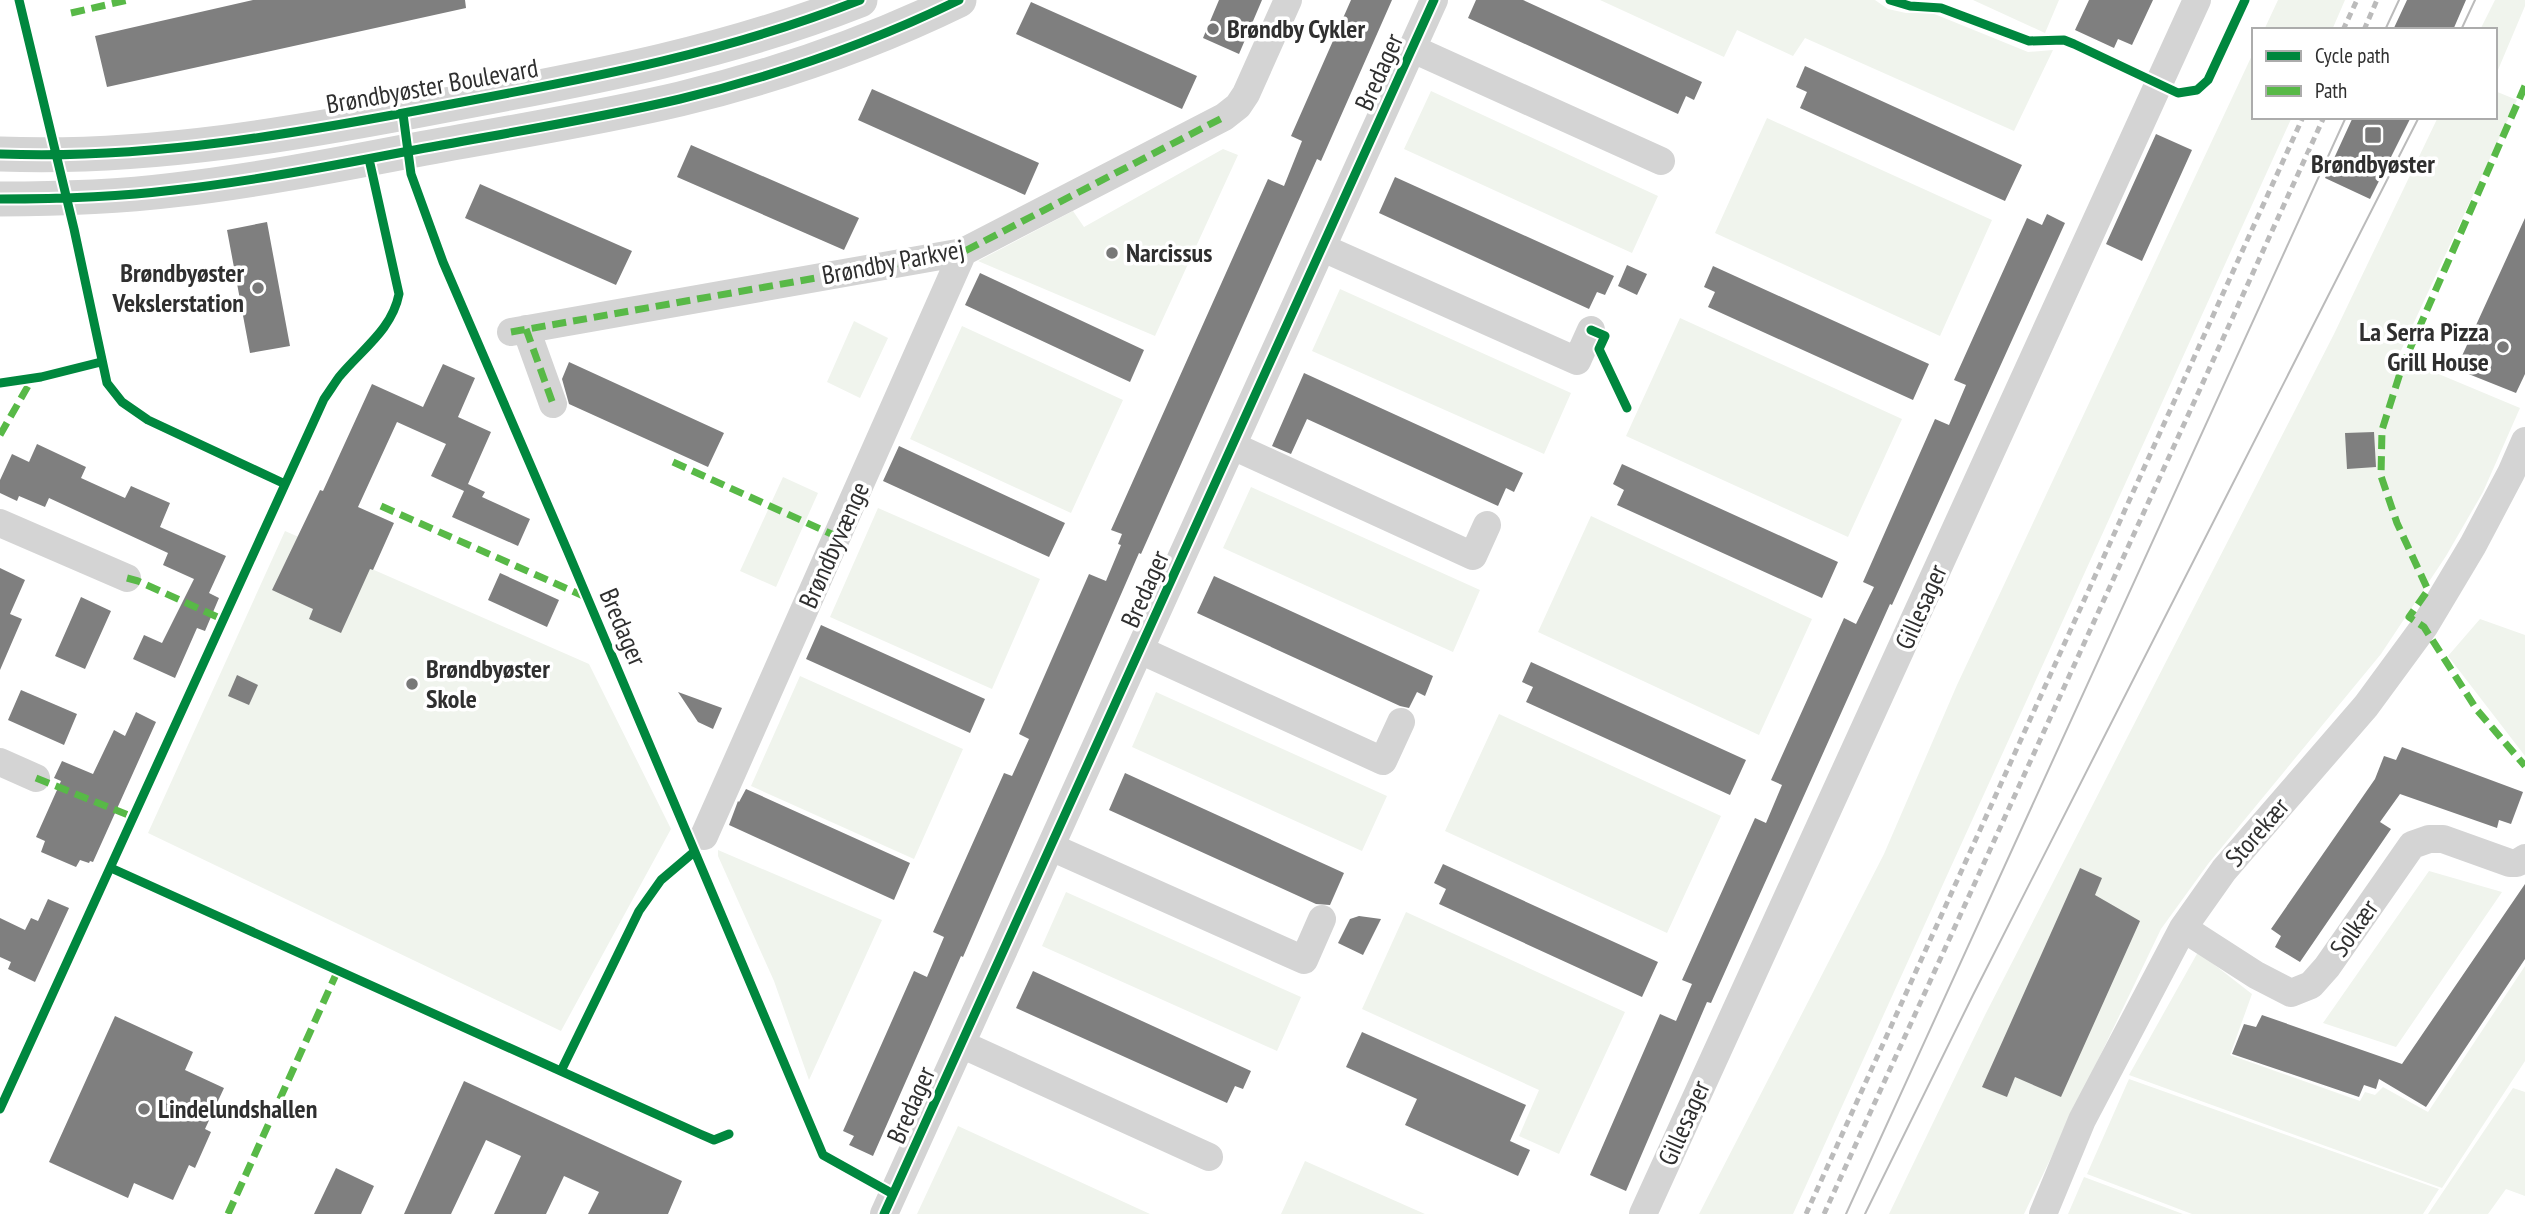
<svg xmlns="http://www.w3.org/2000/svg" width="2525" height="1214" font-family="'PT Sans Narrow',sans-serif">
	<rect width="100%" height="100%" fill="#fff"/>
	<path fill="#f0f4ed" d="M1600,0H1875L1888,9L1906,13H1932L2028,52L2053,50L2014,131L1805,38L1793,56L1737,30L1724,57Z
		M1973,0H2059L2045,33Z
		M2278,0H2345L2332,30H2264Z
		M2495,0H2525V6L2495,77V30H2480Z
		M2254,51V117H2292L1793,1214H1699L1884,854L1957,685Z
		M1431,91L1658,196L1632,253L1404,149Z
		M2495,91L2517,100L2398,357L2520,408L2483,492L2446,556L2381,654L2208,864L2161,929L2024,1214H1889L1985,1015L2334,334L2438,117H2495Z
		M1767,118L1992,220L1940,336L1715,233Z
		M1223,149L1238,155L1155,336L978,261L1073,211L1084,227Z
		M1340,289L1571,393L1544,454L1312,351Z
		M1680,318L1902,419L1848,537L1626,436Z
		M854,321L888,338L860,398L827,382Z
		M962,326L1123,400L1071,513L910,439Z
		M783,477L818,493L776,587L740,571Z
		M1251,487L1480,590L1453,652L1223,548Z
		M878,508L1040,579L992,689L830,617Z
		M1591,516L1812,619L1759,735L1538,632Z
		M285,531L589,664L671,829L561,1031L148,833Z
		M2480,619L2525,635V756L2448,656Z
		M800,676L963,749L914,859L751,786Z
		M1156,692L1387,796L1362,851L1132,747Z
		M1499,714L1721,816L1667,933L1445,831Z
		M718,850L882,920L809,1080L774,981L718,856Z
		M2429,871L2502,892L2396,1047L2323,1023Z
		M1066,892L1301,997L1277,1051L1042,946Z
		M1406,912L1625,1012L1559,1154L1519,1136L1539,1090L1362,1009Z
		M2198,952L2252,994L2230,1055L2360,1101L2365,1092L2375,1095L2383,1087L2428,1112L2525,966V1061L2442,1188L2129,1075Z
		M2129,1079L2439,1189L2423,1214H2192L2087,1174Z
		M2513,1088L2525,1092V1196L2506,1189L2488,1214H2428Z
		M958,1126L1150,1214H917Z
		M1305,1161L1425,1214H1281Z
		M2084,1177L2183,1214H2068Z"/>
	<path fill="#7f7f7f" d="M253,0H465L466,8L107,87L95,36Z
		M1219,0H1262L1239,54L1203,38Z
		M1351,0H1392L1321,161L1317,159L1141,554L1139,553L963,957L961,956L873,1156L849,1145L854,1136L843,1131L914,971L927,977L944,937L933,932L1004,773L1012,776L1029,739L1019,734L1089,574L1106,581L1121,545L1118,544L1122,534L1111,530L1268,179L1284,186L1302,141L1291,136Z
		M1476,0H1523L1702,82L1694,100L1686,96L1678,114L1468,18Z
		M2089,0H2153L2132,45L2118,39L2114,48L2075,30Z
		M2407,0H2466L2453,30H2393Z
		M1031,2L1197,76L1182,109L1016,34Z
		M1805,66L2022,165L2005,201L1800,108L1807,92L1796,87Z
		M872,89L1039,163L1025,195L858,120Z
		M2353,117H2411L2370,199L2325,178Z
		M2156,134L2192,150L2142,261L2106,244Z
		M691,145L859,218L844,250L677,177Z
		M1395,177L1614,276L1605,295L1597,292L1589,309L1379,213Z
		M480,184L632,251L616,285L465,218Z
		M2047,214L2065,223L1892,605L1890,604L1711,1003L1707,1002L1626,1191L1590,1175L1660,1014L1676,1021L1692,984L1682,980L1755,818L1766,823L1782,785L1771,780L1844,618L1856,624L1874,587L1863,582L1935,419L1949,425L1966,385L1954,380L2027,218L2042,225Z
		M2525,218V374L2516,393L2456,369Z
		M267,222L290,346L250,353L227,230Z
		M1627,265L1647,274L1637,295L1618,286Z
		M1713,266L1929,364L1913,400L1708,307L1715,292L1704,287Z
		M980,273L1144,350L1130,382L965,305Z
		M569,362L724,433L708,467L569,404L562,379Z
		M443,364L475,378L458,417L491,432L468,484L485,492L482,497L530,519L518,546L452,517L464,491L431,476L446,444L397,422L358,507L394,523L373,570L370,569L341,633L309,619L313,609L272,590L320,490L323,491L372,384L423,407Z
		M1304,373L1523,473L1514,492L1506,488L1498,506L1307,419L1291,454L1272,446Z
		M2374,432L2376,467L2347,469L2345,433Z
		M37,444L86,467L81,478L125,498L131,486L170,503L160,527L226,556L209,593L219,598L205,631L197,628L175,678L133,659L144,635L162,643L194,579L163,565L168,553L49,498L45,507L19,496L17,501L0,493V480L12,454L29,462Z
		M899,446L1065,523L1049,557L883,481Z
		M1622,464L1838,562L1822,598L1617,505L1624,490L1613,484Z
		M0,568L25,580L10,614L22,619L0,670Z
		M500,573L559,600L547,627L488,600Z
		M1214,576L1433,676L1425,696L1417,692L1409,708L1400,706L1197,613Z
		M81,597L111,611L85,669L55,656Z
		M821,625L985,699L970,733L806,659Z
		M1531,662L1746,760L1730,795L1526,702L1533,687L1522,682Z
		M237,675L258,685L249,705L228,696Z
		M21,690L77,714L64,745L8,720Z
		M678,692L722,708L713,729L698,722Z
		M136,712L156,722L93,862L90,861L89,863L80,860L76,867L41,852L45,841L36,837L61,781L54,778L62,761L93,774L114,730L125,736Z
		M2402,747L2523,792L2511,824L2499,820L2497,828L2400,794L2380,822L2391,829L2300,962L2275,947L2281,936L2271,929L2375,779L2384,756L2396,760Z
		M1125,773L1344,873L1330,905L1316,904L1109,810Z
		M746,789L910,863L894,900L729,825L738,801L739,802Z
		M1443,864L1658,962L1642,997L1439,904L1446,889L1434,883Z
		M2080,868L2102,878L2095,895L2140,921L2061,1097L2015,1077L2007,1097L1982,1087Z
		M2525,884V959L2426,1107L2379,1079L2376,1089L2364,1085L2359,1097L2232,1054L2244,1024L2256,1027L2262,1015L2402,1064Z
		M48,899L69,908L35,982L8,969L11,962L0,957V918L25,930L31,918L38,921Z
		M1359,916L1381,919L1363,955L1338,943L1350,919Z
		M1033,971L1251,1071L1243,1089L1235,1086L1227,1103L1016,1008Z
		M115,1016L193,1052L185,1070L224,1088L205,1129L211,1132L195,1168L189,1165L173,1200L134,1183L128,1198L49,1162Z
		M1362,1032L1526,1105L1510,1141L1530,1150L1518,1176L1405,1125L1417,1099L1346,1067Z
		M464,1081L682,1181L668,1214H588L599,1192L564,1176L546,1214H494L521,1156L486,1140L451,1214H404Z
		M336,1168L374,1186L361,1214H314Z"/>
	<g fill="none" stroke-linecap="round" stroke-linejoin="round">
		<path stroke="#d4d4d4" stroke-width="28" d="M1413,49L1661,161
			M1323,248L1577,361L1591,330
			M526,329L553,404
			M511,332L963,252L1224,117L1238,106L1246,94L1288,0
			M1233,446L1473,556L1487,525
			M0,523L127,578
			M1140,650L1383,761L1401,722
			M0,762L36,778
			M704,836L963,252
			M1051,847L1304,960L1322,919
			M2183,928L2256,975L2291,993L2311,985L2327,967L2412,845L2429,839H2443L2510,863H2517L2525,858
			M961,1044L1209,1157
			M884,1214L1434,0
			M1643,1214L2197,0
			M2043,1214L2082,1120L2183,928L2224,870L2366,706L2424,627L2473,545L2511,473L2525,441"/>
		<path stroke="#d4d4d4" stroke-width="35" d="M0,154C149,160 300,133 446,105C590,78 723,54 860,0
			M0,199C58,199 117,197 174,190C253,181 331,166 409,151C500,134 591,120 680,99C775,76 871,43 959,0"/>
		<path stroke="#bbb" stroke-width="2" d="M2385,30L2399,0
			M2461,30L2475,0
			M1846,1214L2346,117
			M1865,1214L1973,995L2419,117"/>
		<path stroke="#bbb" stroke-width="5" stroke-dasharray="7 5" stroke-linecap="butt" d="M2343,30L2357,0
			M2364,30L2377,0
			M1806,1214L2303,117
			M1824,1214L2324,117"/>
		<path stroke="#58b947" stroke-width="7" stroke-dasharray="14 7" stroke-linecap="butt" d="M71,13L128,0
			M2525,86L2402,367L2382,430L2381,476L2397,523L2428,590L2409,617L2424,627L2477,710L2525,766
			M526,329L553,404
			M511,332L963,252L1224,117
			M0,435L32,379
			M673,462L838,537
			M381,506L588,598
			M127,578L138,581L224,620
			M36,778L133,817
			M228,1214L338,970"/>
		<defs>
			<path id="cycleway" d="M19,0L74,229L107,383L122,402L148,420L285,484
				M1890,0L1910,6L1941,8L2029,41L2064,40L2074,44L2178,93L2197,90L2208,80L2245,0
				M403,114L411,174L443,262L568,552L823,1155L893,1194
				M0,154C149,160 300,133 446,105C590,78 723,54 860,0
				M0,199C58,199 117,197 174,190C253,181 331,166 409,151C500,134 591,120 680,99C775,76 871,43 959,0
				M1591,330L1605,336L1599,349L1627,408
				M0,383L41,377L101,362
				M111,868L700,1134L714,1140L729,1134
				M561,1071L639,911L661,880L694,852
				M0,1109L324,399C329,392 334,384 339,377C361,350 392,330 399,294L369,159
				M884,1214L1434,0"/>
		</defs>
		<use href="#cycleway" stroke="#fff" stroke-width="13"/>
		<use href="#cycleway" stroke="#00873e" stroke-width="9"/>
	</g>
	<g fill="#787878" stroke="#fff" stroke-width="2.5">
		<circle cx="1213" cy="29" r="7"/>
		<rect x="2364" y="126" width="18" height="18" rx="3.5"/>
		<circle cx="1112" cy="253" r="7"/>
		<circle cx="258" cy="288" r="7"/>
		<circle cx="2503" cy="347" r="7"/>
		<circle cx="412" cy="684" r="7"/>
		<circle cx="144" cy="1109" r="7"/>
	</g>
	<g text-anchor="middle" stroke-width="7" stroke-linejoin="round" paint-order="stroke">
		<g font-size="26" font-weight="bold" fill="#2f2f2f" stroke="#fff" text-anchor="start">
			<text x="1227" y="38">Brøndby Cykler</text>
			<text x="2373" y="173" text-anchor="middle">Brøndbyøster</text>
			<text x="1126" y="262">Narcissus</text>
			<text x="244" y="282" text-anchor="end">Brøndbyøster<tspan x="244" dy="30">Vekslerstation</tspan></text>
			<text x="2489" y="341" text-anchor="end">La Serra Pizza<tspan x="2489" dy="30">Grill House</tspan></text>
			<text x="426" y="678">Brøndbyøster<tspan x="426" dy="30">Skole</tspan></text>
			<text x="158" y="1118">Lindelundshallen</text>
		</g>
		<g font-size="26" fill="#2f2f2f" stroke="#fff">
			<text transform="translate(1379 72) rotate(-66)" y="9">Bredager</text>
			<text transform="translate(432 86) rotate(-10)" y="9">Brøndbyøster Boulevard</text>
			<text transform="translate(893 262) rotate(-11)" y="9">Brøndby Parkvej</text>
			<text transform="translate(834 545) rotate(-66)" y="9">Brøndbyvænge</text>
			<text transform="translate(1145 589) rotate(-66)" y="9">Bredager</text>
			<text transform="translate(1921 607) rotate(-66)" y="9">Gillesager</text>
			<text transform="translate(623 627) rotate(67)" y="9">Bredager</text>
			<text transform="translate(2257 832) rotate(-49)" y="9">Storekær</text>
			<text transform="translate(2354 928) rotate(-55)" y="9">Solkær</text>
			<text transform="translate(911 1105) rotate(-66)" y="9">Bredager</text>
			<text transform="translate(1684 1123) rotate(-66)" y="9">Gillesager</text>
		</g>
	</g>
	<rect x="2252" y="28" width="245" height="91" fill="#ffffff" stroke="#acacac" stroke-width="2"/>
	<rect x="2266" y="51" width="35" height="10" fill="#00873e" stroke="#acacac" stroke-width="2"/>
	<text x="2315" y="63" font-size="21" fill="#2f2f2f">Cycle path</text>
	<rect x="2266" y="86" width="35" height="10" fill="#58b947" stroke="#acacac" stroke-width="2"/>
	<text x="2315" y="98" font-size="21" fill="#2f2f2f">Path</text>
</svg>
